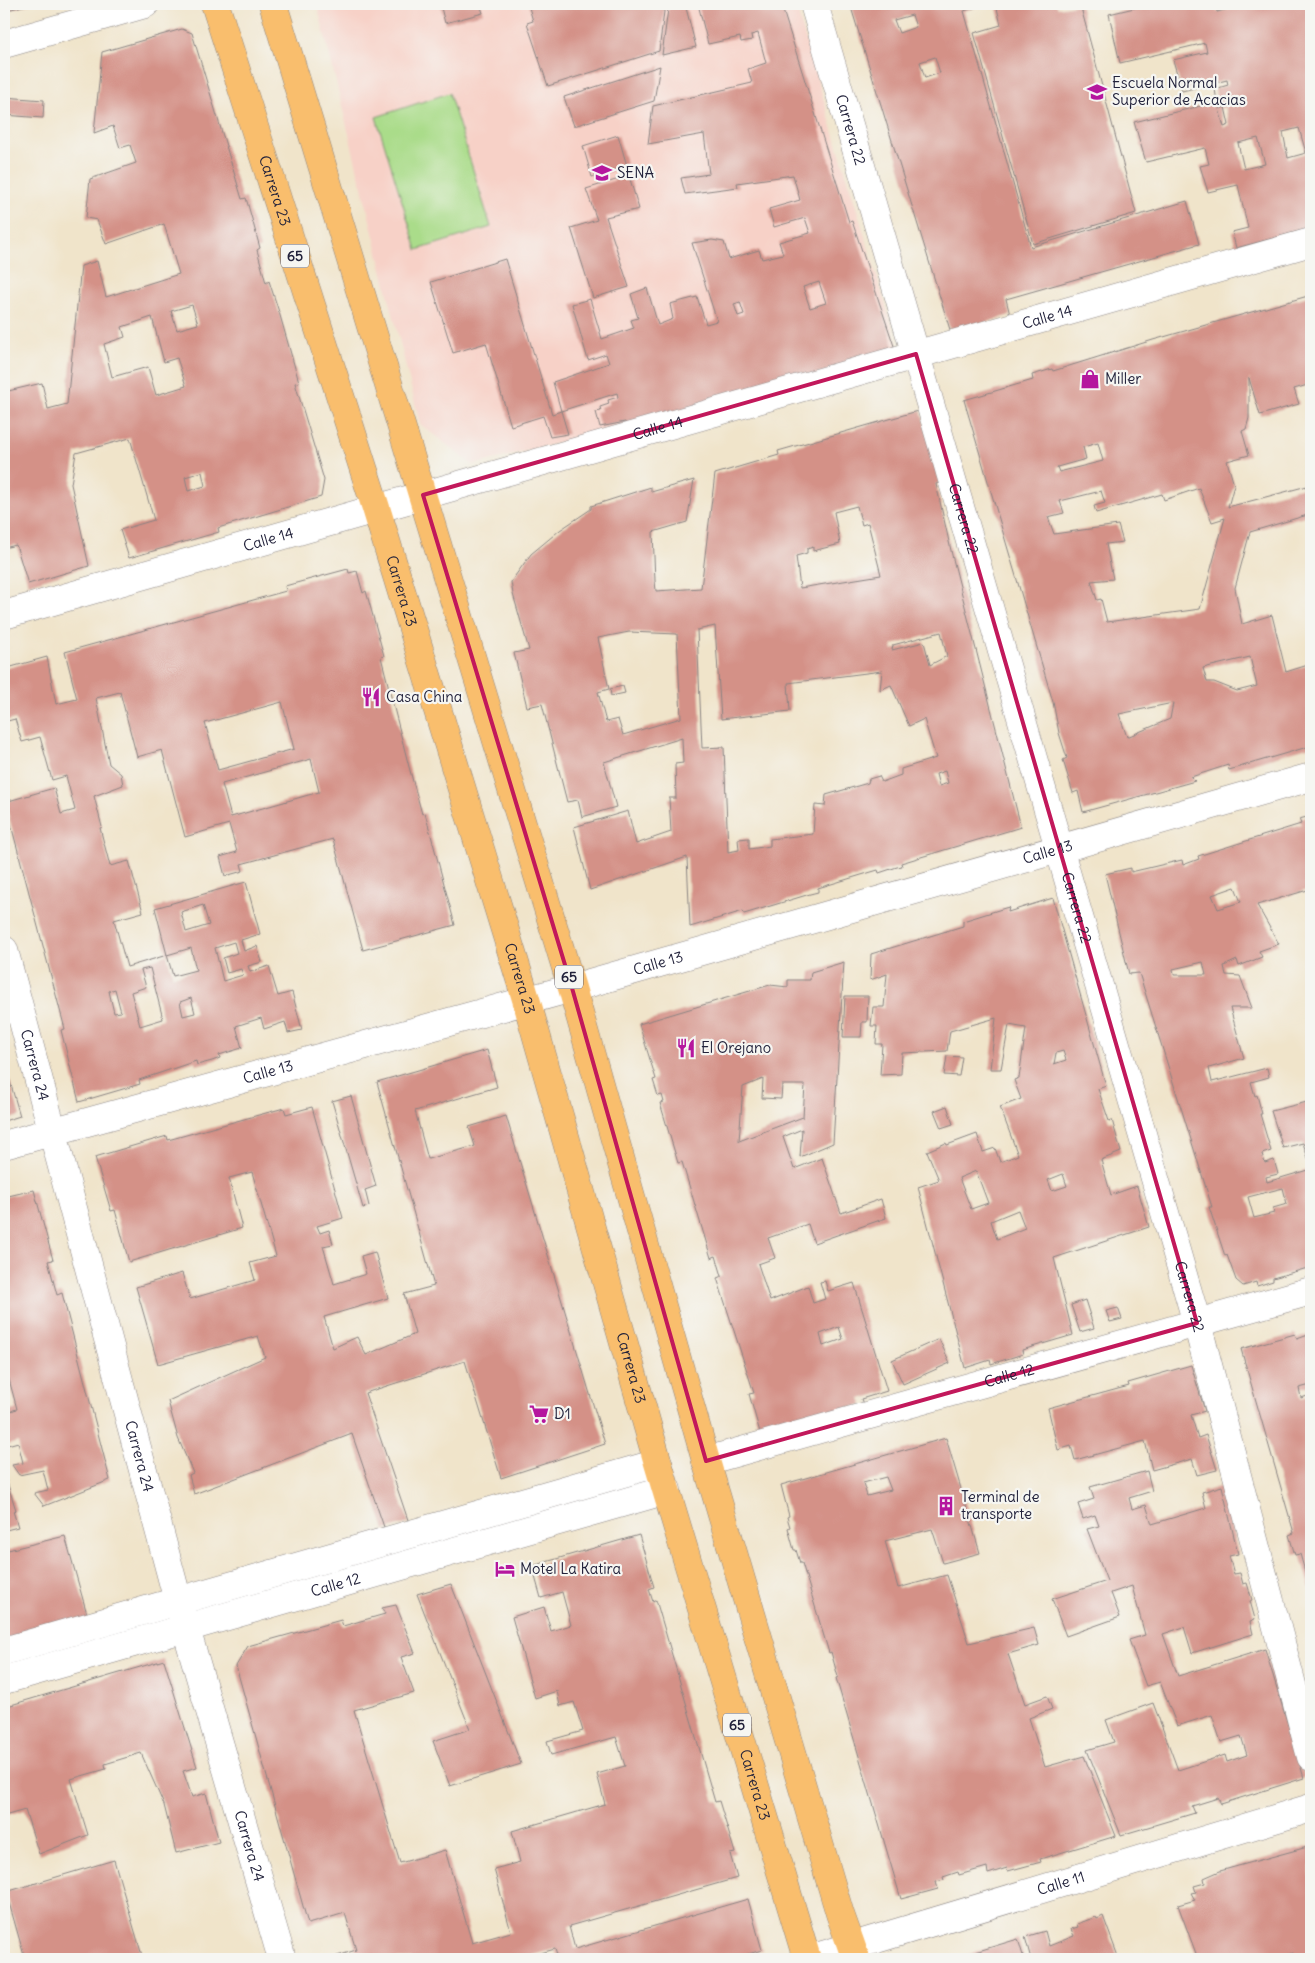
<svg xmlns="http://www.w3.org/2000/svg" width="1315" height="1963" font-family="Delius,sans-serif">
	<rect width="100%" height="100%" fill="#f6f6f2"/>
	<filter id="ink" filterUnits="userSpaceOnUse"><feTurbulence type="fractalNoise" baseFrequency=".02" numOctaves="2"/><feDisplacementMap in="SourceGraphic" scale="10" xChannelSelector="R" yChannelSelector="G"/><feConvolveMatrix kernelMatrix="1 2 1 2 8 2 1 2 1" color-interpolation-filters="sRGB"/></filter>
	<filter id="wash" filterUnits="userSpaceOnUse"><feTurbulence type="fractalNoise" baseFrequency=".0096" numOctaves="4" result="noise"/><feDisplacementMap in="SourceGraphic" scale="20" xChannelSelector="R" yChannelSelector="G"/><feGaussianBlur stdDeviation="1.12" result="paint"/><feColorMatrix in="noise" values="0 0 0 0 0 0 0 0 0 0 0 0 0 0 0 0 0 1.4 0 .05"/><feComposite in="paint" operator="in"/></filter>
	<g filter="url(#wash)">
		<rect width="100%" height="100%" fill="#f0e4ca"/>
		<path fill="#f7d1c7" d="M317,4H795L897,343L898,356L473,465L420,424Z"/>
		<path fill="#aadc8a" stroke="#667f62" d="M449,93L491,227L417,250L376,117Z"/>
		<g id="blocks">
			<path fill="#d49187" fill-rule="evenodd" d="M4,4H30L4,11Z
				M440,4H480L483,13L445,23Z
				M528,4H665L659,51L548,86L527,23L533,21Z
				M685,4L696,47L662,55L668,9Z
				M698,4H781L849,222L852,221L896,352L627,425L625,422L600,427L596,412L601,411L600,407L609,404L608,400L618,397L617,393L561,411L568,434L550,437L543,416L511,426L486,343L453,353L431,282L505,259L552,414L561,411L553,382L609,363L606,354L588,360L572,304L590,299L602,339L634,328L631,320L638,318L631,294L647,288L658,325L673,319L670,304L697,297L706,324L717,321L692,243L712,240L724,242L729,259L759,250L762,259L783,254L779,242L810,233L805,218L774,227L769,209L800,200L793,175L737,183L738,187L685,194L681,178L709,174L704,134L648,144L653,106L752,83L748,69L766,63L758,33L751,35L752,40L741,42L740,37L708,44ZM819,282L826,303L810,308L803,287ZM740,302L744,314L738,316L734,304Z
				M850,4H986L964,11L1031,247L1187,201L1199,244L1006,299L1010,315L951,333ZM912,15L916,27L899,33L894,20ZM935,57L940,73L925,78L920,62Z
				M1011,4H1056L1058,8L1080,4L1136,213L1033,244L974,33L1001,25L997,8Z
				M1151,4H1212L1213,7L1216,6L1217,12L1236,7L1235,4H1311V232L1301,235L1300,231L1236,248L1232,232L1248,228L1238,185L1208,192L1200,166L1209,164L1205,148L1146,162L1134,122L1217,102L1215,89L1228,85L1227,80L1182,91L1173,60L1207,52L1205,43L1120,63L1109,14ZM1225,107L1229,125L1224,127L1219,109ZM1299,128L1306,153L1288,158L1283,132ZM1258,138L1265,164L1244,169L1238,143Z
				M182,29L192,33L242,199L246,198L252,219L260,248L257,250L259,257L266,283L269,281L279,312L299,382L295,383L324,480L321,497L218,528L219,532L129,558L120,530L154,520L130,438L76,453L71,484L89,566L28,584L16,545L4,548V392L42,383L48,409L67,404L81,266L97,261L106,297L179,274L164,224L106,244L97,220L86,218L90,179L136,163L130,145L120,148L113,126L94,133L102,52ZM192,305L198,324L177,330L171,311ZM152,317L164,362L177,358L186,386L156,395L148,367L112,377L104,344L125,337L122,327ZM202,472L205,486L188,491L185,477Z
				M660,66L654,101L574,126L564,97Z
				M4,97L44,100L43,118L4,115Z
				M618,135L627,166L592,177L583,146Z
				M629,176L639,209L606,217L629,287L593,298L571,228L597,220L586,189Z
				M1308,296L1311,301V384L1294,389L1299,404L1260,415L1249,378V418L1246,429L1242,431L1249,455L1227,461L1234,485L1228,507L1311,485V514L1250,532L1235,588L1242,624L1272,615L1286,672L1311,664V746L1229,770L1228,765L1191,777L1195,781L1083,812L1078,791L1073,793L1063,760L1067,758L1059,733L1053,702L964,400L1033,380L1032,375L1052,369L1053,371L1153,340ZM1098,443L1103,461L1059,472L1057,467L1086,459L1083,447ZM1199,488L1212,522L1225,518L1200,609L1107,622L1101,599L1097,600L1091,581L1113,579L1106,544L1123,542L1118,525L1054,534L1048,517L1064,513L1060,501L1101,491L1105,503L1094,506L1096,513L1162,494L1164,500ZM1250,657L1257,686L1237,691L1214,682H1207L1203,668ZM1173,703L1170,719L1127,737L1119,714Z
				M921,410L940,482L936,484L952,555L1021,827L901,863L902,866L897,867L879,873L878,870L818,888V892L810,894L744,914L743,911L690,927L687,857L590,890L574,827L628,811L636,844L671,832L669,798H676L675,764L683,763L682,738L604,762L616,807L582,817L578,800L567,802L542,704L527,707L514,653L529,650L513,594L511,582L515,576L531,554L560,530L591,509V506L651,487V492L694,480L687,522L653,532L655,581L656,591L701,588L715,474L779,455L778,451ZM857,506L862,525L868,523L881,575L800,588L796,556L807,553V549L813,547V551L840,544L834,512ZM715,626L721,719L790,711L788,683L882,671L880,690L891,685L909,726L924,719L936,758L901,769V775L882,782L879,776L869,779L868,783L826,795L825,806L815,805L813,834L770,839V846L749,849V838L738,839L739,850L728,852L724,747L702,748L697,630ZM629,632L677,634L681,718L623,735L618,719L606,722L598,692L609,689L598,638ZM941,632L947,656L930,665L924,642L892,650L893,645ZM945,771L948,783L939,786L936,774Z
				M348,569L349,573L357,571L363,593L366,591L384,656L381,657L409,767L422,814L425,813L455,925L363,950L333,839L241,864L243,871L225,876L220,857L237,852L229,824L185,837L162,750L137,757L120,692L96,698L109,764L121,774L123,785L94,796L102,827L100,828L110,866L129,861L143,912L114,920L127,967L167,955L155,908L246,882L260,934L241,940L244,951L257,946L262,962L248,966L250,972L269,966L278,996L292,992L302,1030L288,1033L285,1022L264,1029L261,1018L236,1026L242,1048L219,1055L220,1058L212,1061L197,1065L196,1061L139,1080L140,1084L79,1102L61,1030L65,1029L5,802L54,788L61,814L75,810L66,776L52,780L40,737L22,742L15,719L4,722V669L47,657L56,704L77,699L65,652L286,591L285,586ZM282,702L294,749L218,770L205,723ZM311,759L319,792L231,817L222,784ZM203,905L209,925L186,932L181,912ZM234,942L237,953L223,958L227,973L241,969L243,975L223,981L215,948ZM191,948L196,970L173,976L167,955ZM150,968L163,1019L140,1026L131,992L146,987L141,970ZM115,989L121,1012L114,1013L109,991ZM191,998L195,1013L183,1016L180,1002Z
				M623,686L625,693L611,696L610,689Z
				M1311,816V889L1257,905L1279,944L1259,951L1262,957L1239,966L1237,960L1224,966L1226,975L1240,976L1252,1008H1230L1244,1058L1209,1068L1212,1082L1267,1068L1269,1077L1251,1082L1255,1096L1257,1095L1262,1114H1260L1271,1151L1262,1154L1265,1163L1274,1160L1278,1174L1266,1177L1267,1182L1311,1169V1267L1273,1278V1281L1257,1286L1256,1282L1243,1286L1236,1280L1227,1255L1225,1256L1209,1207H1212L1139,973L1129,974L1105,874L1131,868V872L1182,860L1183,865L1199,859L1198,856L1301,824L1299,819ZM1235,887L1241,902L1218,909L1212,895ZM1203,962L1206,975H1174L1173,969ZM1283,1188L1287,1204L1273,1208L1274,1213L1254,1218L1248,1197Z
				M1053,898L1106,1086L1098,1089L1109,1121L1112,1120L1121,1152L1101,1160L1111,1195L1137,1186L1149,1227L1054,1258L1073,1335L1022,1350L1023,1354L991,1364L990,1360L965,1368L918,1187L939,1180L927,1151L946,1143L947,1145L977,1134L983,1152L995,1148L1000,1162L1018,1155L1000,1107L1021,1099L1014,1080L1019,1078L1026,1028L1009,1025L1001,1069H990L996,1018L950,1031L947,1051L902,1053L901,1074L880,1075L882,1044H876L877,1026H871L873,1007H884L887,974L870,980L871,954L963,926V921L1005,908L1009,907L1008,912ZM1063,1051L1066,1060L1054,1064L1056,1053ZM976,1171L988,1203L971,1209L959,1178ZM1063,1174L1067,1186L1052,1191L1048,1180ZM1018,1210L1025,1228L997,1239L991,1221Z
				M844,962L833,1143L800,1157L802,1129L783,1137L794,1169L822,1158L841,1213L881,1199L886,1218L814,1243L808,1224L768,1238L775,1258L758,1264L770,1301L808,1286L813,1303L825,1299L820,1282L825,1281L828,1291L854,1283L887,1391L861,1399L863,1404L761,1436L749,1394L754,1393L717,1278L722,1276L716,1256L711,1258L682,1162L678,1163L660,1103L664,1102L662,1095L658,1096L653,1080L656,1079L639,1024L770,985L788,987V980H810L811,972ZM763,1079L762,1098L781,1099L782,1085H805L803,1117L739,1141L743,1087ZM839,1327L843,1339L823,1346L820,1334Z
				M845,996H868L867,1022H862L861,1037H843Z
				M487,1050L497,1087L415,1111L428,1159L475,1146L469,1127L506,1116L605,1444L501,1478L465,1361L365,1393L409,1523L385,1530L352,1434L194,1494L189,1475L193,1473L178,1438L168,1401L265,1357L258,1336L158,1364L136,1287L182,1273L190,1299L255,1280L250,1263L276,1256L252,1172L229,1178L242,1228L129,1262L115,1210L111,1211L95,1157L167,1136L168,1140L284,1108L286,1114L312,1107L343,1218L317,1226L320,1233L329,1230L333,1244L323,1246L334,1284L366,1274L361,1256L375,1252L388,1298L324,1317L333,1348L357,1337L366,1355L415,1334L404,1294L434,1286L377,1082Z
				M947,1056L962,1057L959,1076L944,1075Z
				M4,1061L20,1116L4,1121Z
				M351,1096L376,1186L365,1190L369,1206L363,1208L332,1101Z
				M1311,1101V1167L1303,1143L1283,1148L1271,1111Z
				M947,1106L953,1124L941,1128L934,1111Z
				M34,1190L53,1260L48,1261L57,1295L62,1293L110,1480L44,1506L34,1493L48,1490L43,1470L19,1475L12,1465L23,1463L18,1442L4,1446V1423L10,1421L7,1412L17,1409L7,1372L4,1373V1197Z
				M1085,1300L1094,1328L1080,1332L1071,1305Z
				M1118,1308L1122,1319L1110,1322L1106,1311Z
				M1295,1334L1297,1339L1311,1334V1385L1299,1388L1301,1398L1311,1395V1592L1300,1554L1295,1555L1289,1535L1294,1533L1241,1349Z
				M939,1339L950,1363L903,1384L892,1360Z
				M1191,1365L1205,1411L1191,1415L1198,1438L1206,1435L1217,1470L1197,1475L1192,1459L1152,1470L1145,1441L1075,1460L1071,1446L1058,1450L1048,1408L1129,1386L1128,1383Z
				M946,1438L980,1553L943,1563L932,1529L885,1541L898,1588L947,1575L969,1643L1034,1628L1039,1645L1008,1654L1025,1704L1047,1696L1052,1709L1029,1718L1045,1767L1084,1756L1116,1836L1040,1859L1041,1862L1008,1871L1007,1868L988,1874L987,1867L959,1875L958,1872L943,1877L944,1880L936,1882L938,1889L901,1899L836,1678L838,1677L831,1652L829,1653L802,1563H800L796,1550H794L788,1528L790,1527L787,1517L789,1516L781,1485ZM886,1477L891,1490L867,1496L863,1483Z
				M1147,1471L1152,1491L1129,1498L1132,1509L1146,1505L1152,1524L1206,1508L1202,1492L1222,1486L1238,1554L1229,1556L1234,1574L1240,1573L1243,1584L1247,1583L1252,1600L1250,1601L1255,1619L1250,1621L1253,1634L1192,1653L1184,1627L1163,1634L1178,1676L1265,1649L1304,1778L1221,1804L1218,1798L1192,1806L1195,1813L1121,1835L1087,1750L1114,1742L1106,1720L1153,1703L1178,1770L1225,1755L1227,1762L1247,1755L1241,1736L1221,1742L1212,1715L1177,1726L1160,1682L1146,1686L1129,1640L1145,1635L1132,1586L1111,1593L1120,1617L1066,1636L1052,1599L1107,1581L1087,1529L1099,1526L1095,1515L1083,1519L1078,1504L1094,1499L1090,1487Z
				M4,1473L16,1510L13,1511L18,1527L6,1530L4,1524Z
				M639,1535L654,1587L649,1589L653,1602L656,1600L715,1802L719,1801L735,1853L730,1854L737,1878L569,1926L575,1949L748,1899L762,1950L731,1959H558L555,1949L519,1959H328L356,1950L345,1913L308,1924L236,1666L248,1646L341,1620L343,1626L385,1614L382,1608L396,1605L415,1653L401,1657L414,1693L354,1710L400,1863L445,1850L472,1943L511,1932L494,1869L520,1862L512,1831L605,1804L597,1774L625,1766L616,1737L551,1755L547,1741L583,1731L574,1702L560,1706L557,1691L535,1698L512,1617L544,1607L551,1631L571,1625L562,1592L541,1598L532,1566Z
				M65,1536L89,1621L4,1643V1551Z
				M451,1584L521,1764L450,1786L433,1741L470,1729L417,1594Z
				M164,1660L197,1767L183,1771L192,1797L206,1793L219,1842L176,1853L164,1805L141,1753L105,1764L106,1769L71,1779L88,1835L39,1854L25,1810L4,1816V1707Z
				M1311,1846V1959H1295L1293,1953L1272,1959H1198L1178,1905L1195,1900L1191,1893L1196,1892L1194,1886L1205,1883L1204,1878L1220,1871Z
				M114,1860L143,1959H25L6,1892Z
				M1103,1916L1119,1959H1031L1025,1937L1045,1931L1049,1946L1074,1936L1071,1929L1078,1927L1077,1924L1096,1917L1097,1919Z
				M1018,1939L1024,1959H952Z"/>
		</g>
	</g>
	<g filter="url(#ink)">
		<use href="#blocks" fill-opacity="0" stroke="#898382" stroke-width="1"/>
		<g fill="none" stroke-linecap="round" stroke-linejoin="round">
			<defs>
				<g id="minor">
					<path id="s1" d="M814,4L1197,1323L1311,1757"/>
					<path d="M4,44L145,4"/>
					<path id="s2" d="M4,950L178,1601L282,1959"/>
					<path id="s3" d="M706,1461L1311,1291"/>
				</g>
				<g id="tertiary">
					<path id="s4" d="M4,615L1311,242"/>
					<path id="s5" d="M4,1145L572,988L1311,777"/>
					<path d="M4,1651L658,1463"/>
					<path id="s6" d="M4,1680L667,1490"/>
					<path id="s7" d="M810,1959L1311,1808"/>
				</g>
				<g id="primary">
					<path id="s8" d="M215,4L376,508L526,999L658,1463L807,1959"/>
					<path d="M273,4L572,988L706,1461L840,1914L856,1959"/>
				</g>
			</defs>
			<use href="#minor" stroke="#898382" stroke-width="29"/>
			<use href="#tertiary" stroke="#898382" stroke-width="29"/>
			<use href="#primary" stroke="#898382" stroke-width="29"/>
			<use href="#minor" stroke="#fff" stroke-width="28"/>
			<use href="#tertiary" stroke="#fff" stroke-width="28"/>
			<use href="#primary" stroke="#f9be6d" stroke-width="28"/>
		</g>
	</g>
	<path fill="none" stroke="#c2185b" stroke-width="4" stroke-linejoin="round" d="M916,354L1197,1323L706,1461L572,988L423,495Z"/>
	<defs>
		<symbol id="school-bare" viewBox="-9 -9 18 18"><path d="M0-5L7-2L0 1L-7-2ZM-4 1L0 2.5L4 1V4Q0 6-4 4Z" fill="#b5179e" stroke="#f6f6f2" stroke-width="2.5" paint-order="stroke"/></symbol>
		<symbol id="university-bare" viewBox="-9 -9 18 18"><path d="M0-5L7-2L0 1L-7-2ZM-4 1L0 2.5L4 1V4Q0 6-4 4Z" fill="#b5179e" stroke="#f6f6f2" stroke-width="2.5" paint-order="stroke"/></symbol>
		<symbol id="shop-bare" viewBox="-9 -9 18 18"><path d="M-5-2.5h2.3a2.7 3.5 0 0 1 5.4 0H5L5.5 6h-11ZM-1.5-2.5h3a1.5 2.3 0 0 0-3 0Z" fill="#b5179e" stroke="#f6f6f2" stroke-width="2.5" paint-order="stroke"/></symbol>
		<symbol id="restaurant-bare" viewBox="-9 -9 18 18"><path d="M-5-6h1v4h1v-4h1v4h1v-4h1v5L-1.5 .5V6h-2V.5L-5-1ZM5-6V6H3V1.5H1.5Q1.5-4 5-6Z" fill="#b5179e" stroke="#f6f6f2" stroke-width="2.5" paint-order="stroke"/></symbol>
		<symbol id="supermarket-bare" viewBox="-9 -9 18 18"><path d="M-6-5.5h2.5l.6 2H6L4.5 2H-2.5L-4.4-4H-6ZM-1.5 3.2a1.3 1.3 0 1 0 .1 0ZM3 3.2a1.3 1.3 0 1 0 .1 0Z" fill="#b5179e" stroke="#f6f6f2" stroke-width="2.5" paint-order="stroke"/></symbol>
		<symbol id="building-bare" viewBox="-9 -9 18 18"><path d="M-4-6H4V6H1V3H-1V6H-4ZM-2.5-4.3h1.7v1.8h-1.7ZM.8-4.3h1.7v1.8H.8ZM-2.5-1h1.7V.8h-1.7ZM.8-1h1.7V.8H.8Z" fill="#b5179e" stroke="#f6f6f2" stroke-width="2.5" paint-order="stroke"/></symbol>
		<symbol id="hotel-bare" viewBox="-9 -9 18 18"><path d="M-6-4.5h1.5V1H6V5H4.5V3h-9V5H-6ZM-4 0a1.8 1.8 0 1 1 3.6 0ZM.5 0V-2.5h3Q6-2.5 6 0Z" fill="#b5179e" stroke="#f6f6f2" stroke-width="2.5" paint-order="stroke"/></symbol>
	</defs>
	<g fill-rule="evenodd">
		<use href="#school-bare" x="1083" y="78" width="28" height="28"/>
		<use href="#university-bare" x="588" y="159" width="28" height="28"/>
		<use href="#shop-bare" x="1076" y="365" width="28" height="28"/>
		<use href="#restaurant-bare" x="357" y="683" width="28" height="28"/>
		<use href="#restaurant-bare" x="672" y="1034" width="28" height="28"/>
		<use href="#supermarket-bare" x="525" y="1400" width="28" height="28"/>
		<use href="#building-bare" x="932" y="1492" width="28" height="28"/>
		<use href="#hotel-bare" x="491" y="1555" width="28" height="28"/>
	</g>
	<g text-anchor="middle" stroke-width="4.5" stroke-linejoin="round" paint-order="stroke">
		<g fill="#f6f6f2" stroke="#626272" stroke-width="1">
			<rect x="281" y="244.5" width="28" height="23" rx="4"/>
			<rect x="555" y="965.5" width="28" height="23" rx="4"/>
			<rect x="723" y="1713.5" width="28" height="23" rx="4"/>
		</g>
		<g font-size="14" font-weight="bold" fill="#22223b">
			<text x="295" y="261">65</text>
			<text x="569" y="982">65</text>
			<text x="737" y="1730">65</text>
		</g>
		<g font-size="15" fill="#22223b" stroke="#f6f6f2" text-anchor="start">
			<text x="1112" y="88">Escuela Normal<tspan x="1112" dy="17">Superior de Acacias</tspan></text>
			<text x="617" y="178">SENA</text>
			<text x="1105" y="384">Miller</text>
			<text x="386" y="702">Casa China</text>
			<text x="701" y="1053">El Orejano</text>
			<text x="554" y="1419">D1</text>
			<text x="961" y="1502">Terminal de<tspan x="961" dy="17">transporte</tspan></text>
			<text x="520" y="1574">Motel La Katira</text>
		</g>
		<g font-size="15" fill="#22223b" stroke="#f6f6f2">
			<text dy="5" stroke="none"><textPath href="#s1" startOffset="131">Carrera 22</textPath></text>
			<text dy="5" stroke="none"><textPath href="#s8" startOffset="196">Carrera 23</textPath></text>
			<text dy="5" stroke="none"><textPath href="#s4" startOffset="1085">Calle 14</textPath></text>
			<text dy="5" stroke="none"><textPath href="#s4" startOffset="680">Calle 14</textPath></text>
			<text dy="5" stroke="none"><textPath href="#s1" startOffset="536">Carrera 22</textPath></text>
			<text dy="5" stroke="none"><textPath href="#s4" startOffset="275">Calle 14</textPath></text>
			<text dy="5" stroke="none"><textPath href="#s8" startOffset="616">Carrera 23</textPath></text>
			<text dy="5" stroke="none"><textPath href="#s5" startOffset="1084">Calle 13</textPath></text>
			<text dy="5" stroke="none"><textPath href="#s1" startOffset="941">Carrera 22</textPath></text>
			<text dy="5" stroke="none"><textPath href="#s5" startOffset="679">Calle 13</textPath></text>
			<text dy="5" stroke="none"><textPath href="#s8" startOffset="1021">Carrera 23</textPath></text>
			<text dy="5" stroke="none"><textPath href="#s2" startOffset="119">Carrera 24</textPath></text>
			<text dy="5" stroke="none"><textPath href="#s5" startOffset="274">Calle 13</textPath></text>
			<text dy="5" stroke="none"><textPath href="#s1" startOffset="1346">Carrera 22</textPath></text>
			<text dy="5" stroke="none"><textPath href="#s8" startOffset="1426">Carrera 23</textPath></text>
			<text dy="5" stroke="none"><textPath href="#s3" startOffset="315">Calle 12</textPath></text>
			<text dy="5" stroke="none"><textPath href="#s2" startOffset="524">Carrera 24</textPath></text>
			<text dy="5" stroke="none"><textPath href="#s6" startOffset="345">Calle 12</textPath></text>
			<text dy="5" stroke="none"><textPath href="#s8" startOffset="1861">Carrera 23</textPath></text>
			<text dy="5" stroke="none"><textPath href="#s2" startOffset="929">Carrera 24</textPath></text>
			<text dy="5" stroke="none"><textPath href="#s7" startOffset="262">Calle 11</textPath></text>
		</g>
	</g>
	<rect width="1315" height="1963" fill="none" stroke="#f6f6f2" stroke-width="20"/>
</svg>
